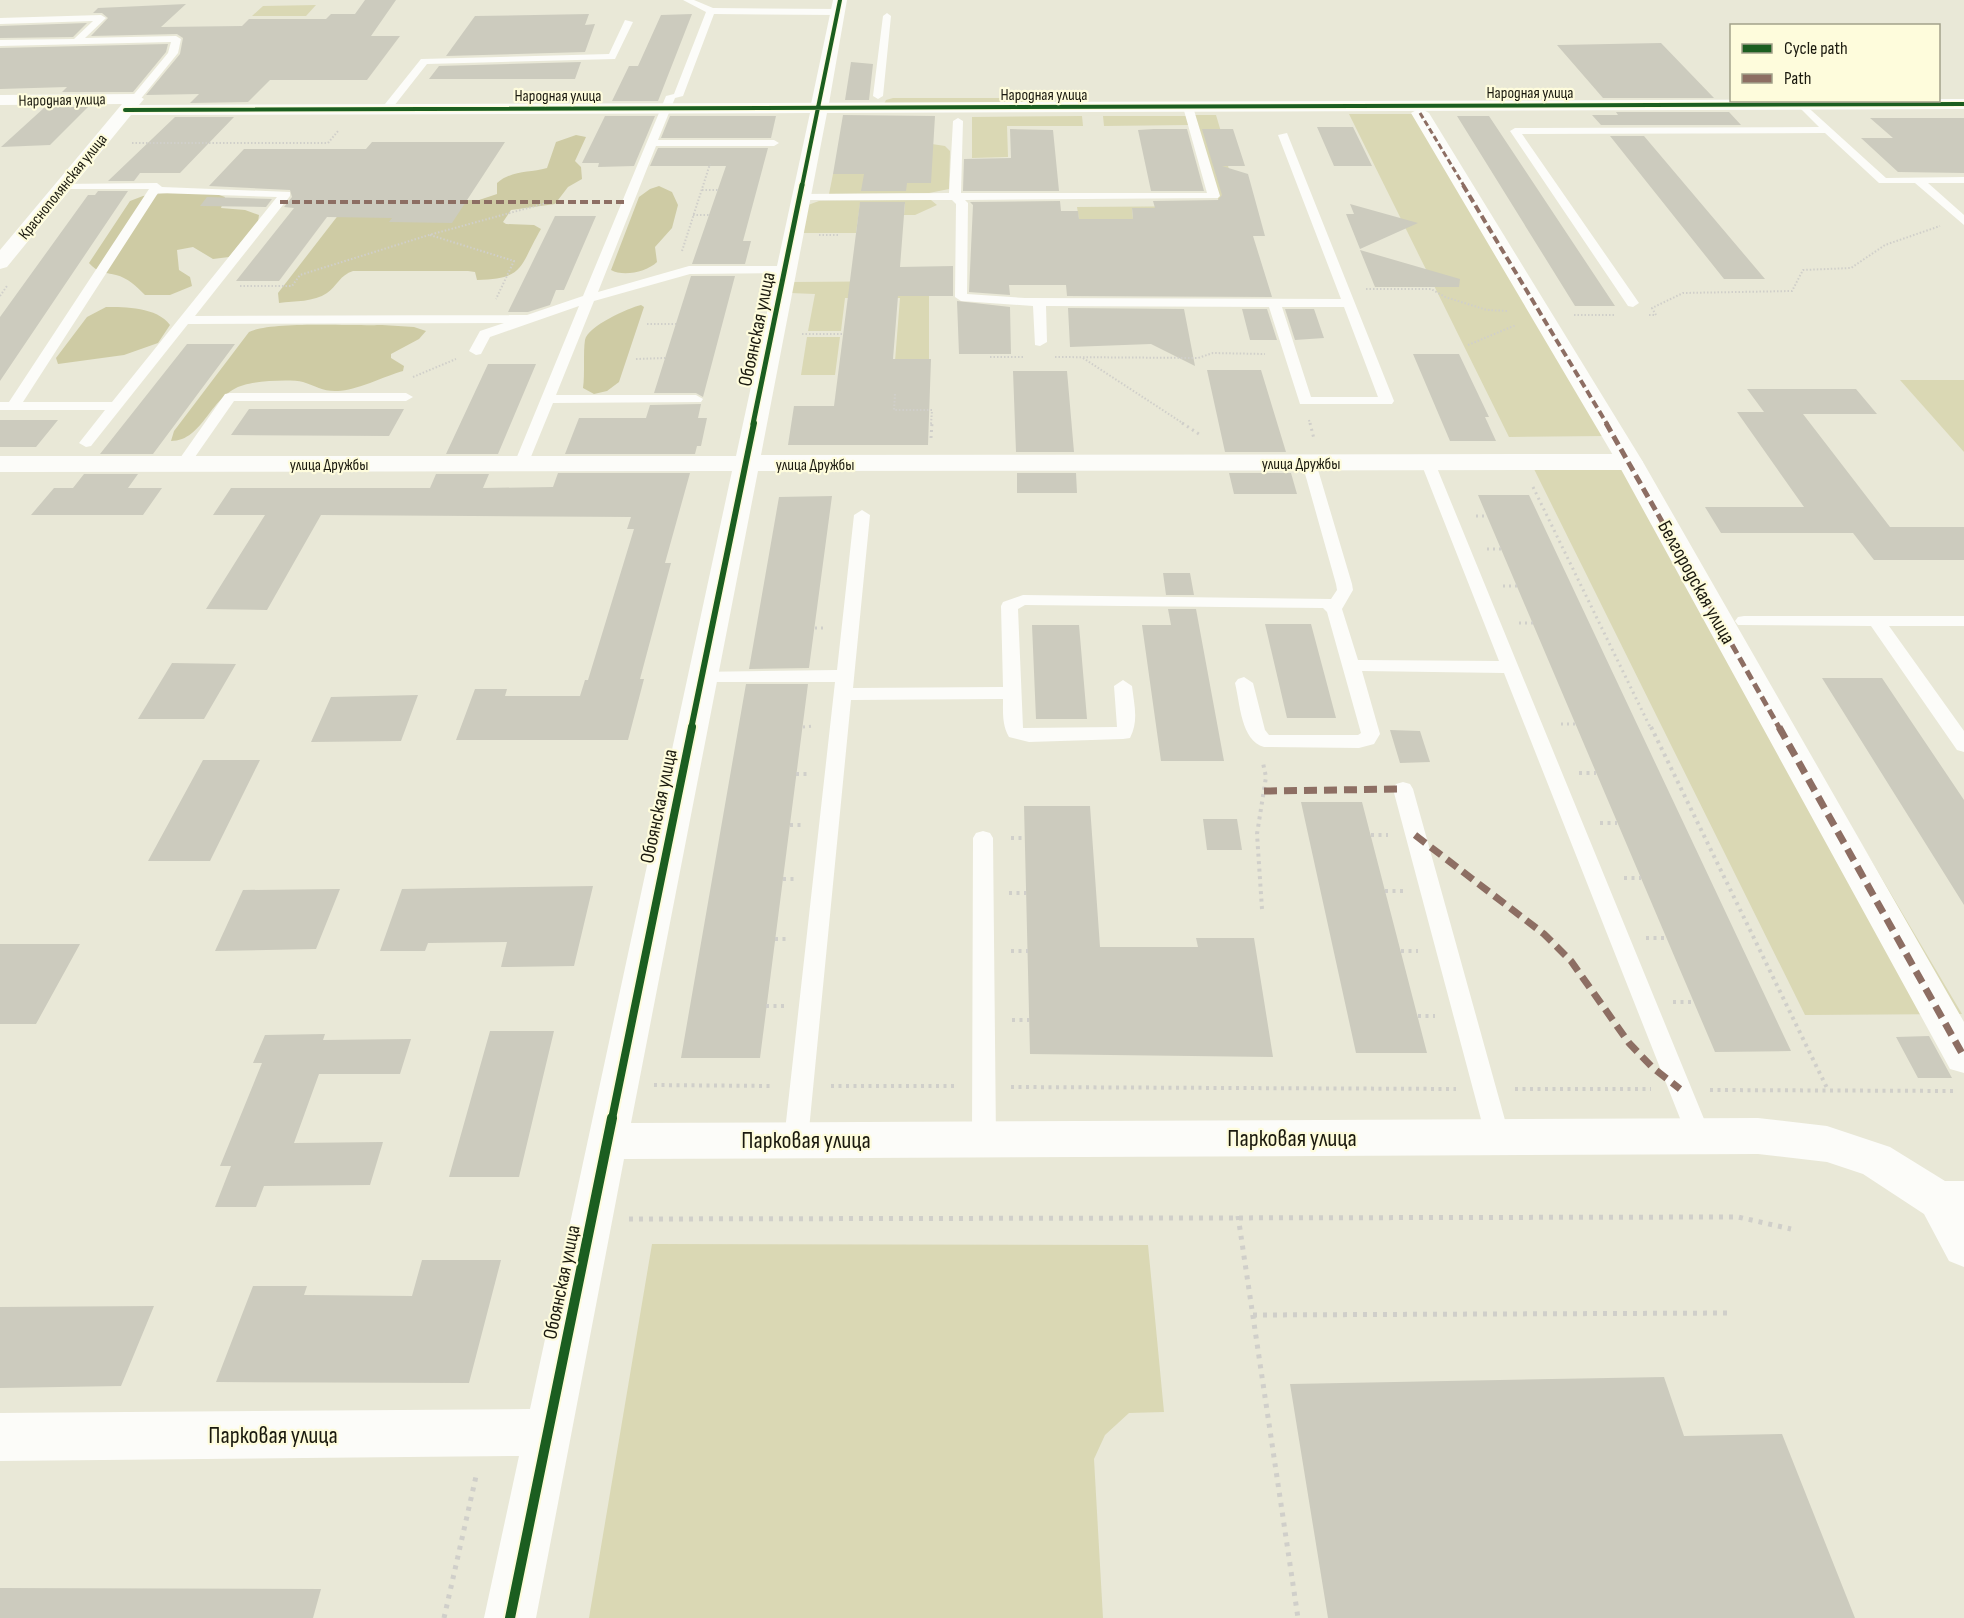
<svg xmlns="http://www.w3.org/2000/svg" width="1964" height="1618" font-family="'Sofia Sans Condensed',sans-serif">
	<rect width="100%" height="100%" fill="#e9e8d7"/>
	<path fill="#dad8b4" d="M316,5L306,16H252L263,6Z
		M893,98H1036L1046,102L884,104L886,100Z
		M1349,114H1416L1605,436L1509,437Z
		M1195,115H1216L1224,142H1221L1241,210L1145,219L1143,208H1132L1133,219H1079L1077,207L1220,206Z
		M1082,116L1083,126H1007L1008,157L972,158V117Z
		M1103,116H1186L1189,125L1104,126Z
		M932,144L945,146L950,151L949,189L929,193L829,194L833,174H873Z
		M931,200L937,205L915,215H904L905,204H860L856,233H801L808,205L819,201Z
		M921,281L929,296V364L894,374L900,298H845L841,331H808L815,294L790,293L793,282Z
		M807,337H840L835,375H801Z
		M1900,380H1964V452Z
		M1638,466L1962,1014L1805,1015L1533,467Z
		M652,1244L1148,1245L1164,1412L1129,1413L1105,1435L1094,1459L1103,1618H589Z"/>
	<path fill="#cecba4" d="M576,135L586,137L575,161L581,167L582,179L568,187L555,204L511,210L503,222L506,224L534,225L541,229C519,267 525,279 477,280L475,272L468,271H353C340,275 337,286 327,293C314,302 295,301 279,303L278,293L343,209L358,200H479L497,194V183C512,170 529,173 547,168L556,142Z
		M659,186L672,192L678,205L672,228L655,247L657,262C647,272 623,277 611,270L639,197L650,189Z
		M175,192L216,194L225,197L221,208L245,210L259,215L258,222L229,257L213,259L193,247L177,250L179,270L190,277L192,286L170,295H145C136,286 128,278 116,275C104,272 98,273 89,263L130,201L143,196Z
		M641,305L644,307L619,382L607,391L594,394L583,388C585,374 583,352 585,340C588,326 628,308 641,305Z
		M106,307C125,307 157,307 170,325L158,343L124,355L58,364L56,358L87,317Z
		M382,325L414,327L426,331L419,339L391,354V358L404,366L403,371C385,376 355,391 338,391C324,392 316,386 303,382C291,379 256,381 244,385C210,394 204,441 171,441L174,431L249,332C270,321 353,326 382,325Z"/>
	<path fill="#cccbbe" d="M365,0H396L371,36H400L367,80H270L248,102L190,103L199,94L146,95L180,54L183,38L177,34L91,36L108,18L102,13H93L98,8L186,4L161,27L242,26L249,19H326L331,14H355Z
		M589,14L585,25L595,24L585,52L446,56L475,16Z
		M692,14L658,101H612L629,66H638L661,15Z
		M87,23L73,37L0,38V26Z
		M1661,43L1714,98H1603L1557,45Z
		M168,44L166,52L133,92H62L67,87L0,89V48Z
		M581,62L575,79H429L439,66Z
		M851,62L873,64L869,100H845Z
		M45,107H88L50,145L1,147Z
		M1616,112H1729L1741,125H1601L1592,115H1618Z
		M843,115L935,116L931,183H907L906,191H861L864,174H833Z
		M605,116H655L634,166L598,167L599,163H582Z
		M670,116H776L771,138H661Z
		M1457,116H1489L1615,306H1575Z
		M175,117H234L180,173H140L134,181H108Z
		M1870,118H1964V173L1898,172L1861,138H1893Z
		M1317,127H1353L1372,166H1334Z
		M1010,129L1053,130L1059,191H963L964,159L1011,158Z
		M1154,129H1187L1204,191H1151L1138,130Z
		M1202,129H1233L1245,166H1222L1248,174L1265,236H1253L1272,297L1067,296L1066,285H1009L1010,295L969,292L973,205L970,202L1060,201L1061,211H1078L1079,219H1133L1132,208H1155L1153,201L1218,200L1222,195Z
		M1610,136H1644L1765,279H1724Z
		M372,142H505L452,223L389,222L392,218L327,217L279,281H236L294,208L284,207L292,197L290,190L209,186L244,149H366Z
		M658,148H768L743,241H751L745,264H692L726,166H650Z
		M98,191H128L0,381V317L88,195H95Z
		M207,197L272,199L266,207L200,206Z
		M860,202H905L900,267L953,266V296H898L893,359H931L928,445H788L794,406H834Z
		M1350,204L1418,223L1360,249L1346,214H1354Z
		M555,216H596L564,290H556L550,305L528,312H508Z
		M1360,250L1460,279L1459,287H1375Z
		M691,276H735L703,397L696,393H654Z
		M957,301L1010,307L1011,354H959Z
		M1068,308L1184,309L1195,366L1151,344L1070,347Z
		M1242,309H1267L1277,340H1250Z
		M1285,309H1314L1324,338L1295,340Z
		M187,344H235L153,454H100Z
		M1413,354H1459L1489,417H1485L1496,441H1450Z
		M488,364H536L498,454H446Z
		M1207,370H1261L1286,452H1225Z
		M1013,371H1067L1074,452H1016Z
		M1747,389H1856L1877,414H1803L1890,527H1964V560H1874L1853,533H1721L1705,507H1804L1737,412H1764Z
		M701,404L698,418H707L701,446H697L695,454H565L579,418H646L650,405Z
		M249,409H404L389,436L231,435Z
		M0,420H58L36,447H0Z
		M558,473H690L665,563H671L640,679H644L628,740H456L475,689H507L505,696H580L585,680H588L634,529H627L631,517L321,515L267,610L206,609L265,515H213L231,488H430L436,474H489L483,488L553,487Z
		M1017,473H1076L1077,493H1017Z
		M1229,473H1291L1297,494H1234Z
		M84,474H138L128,488H162L143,515H31L54,488H73Z
		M1478,495H1529L1791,1051L1715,1052Z
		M832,496L809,668L749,669L779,497Z
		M1163,573H1190L1194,595H1166Z
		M1168,609H1196L1224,761H1161L1142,625H1171Z
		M1265,624H1311L1336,718H1287Z
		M1032,625H1079L1087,719H1036Z
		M172,663L236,664L204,719H138Z
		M1822,678H1882L1964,800V905Z
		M746,684H808L760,1058H681Z
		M418,695L401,741L311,742L331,697Z
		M1390,730L1420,731L1430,762L1400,763Z
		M203,760H260L210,861H148Z
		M1301,802H1362L1427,1053H1356Z
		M1024,806H1090L1100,947H1198L1196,938H1254L1273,1057L1030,1054Z
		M1203,819H1237L1242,850H1207Z
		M593,886L574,966L501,967L507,942L428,943L425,951H380L402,889Z
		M340,889L316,949L215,951L243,890Z
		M0,944H80L36,1024H0Z
		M490,1031H554L519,1177H449Z
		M325,1034L323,1040L411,1039L400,1074H319L294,1143L383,1142L370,1185L264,1186L256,1207H215L231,1166H220L262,1063H253L265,1035Z
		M1929,1036L1952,1078H1918L1896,1037Z
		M422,1260H501L469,1383L216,1382L253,1286H307L304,1295L412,1296Z
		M154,1306L121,1386L0,1388V1307Z
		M1664,1377L1684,1436L1782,1434L1855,1618H1328L1290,1384Z
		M0,1588L321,1589L313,1618H0Z"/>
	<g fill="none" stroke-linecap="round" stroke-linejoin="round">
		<path stroke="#d0cfca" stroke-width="2" stroke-dasharray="1.5 2" stroke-linecap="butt" d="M132,143H328L338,131
			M702,190H718
			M693,215H710
			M430,235L514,261L496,299
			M819,235H839
			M682,251L710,164
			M240,286H292L300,275L429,235L550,202
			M1366,289H1431L1445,297L1487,310L1508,311
			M0,296L7,286
			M1574,315H1614
			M1649,315H1656L1652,308L1683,293L1792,291L1803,270L1851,268L1885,245L1940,226
			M647,324H676
			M802,334H843
			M1468,345L1516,325
			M990,357H1023
			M1055,357L1198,358L1213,353L1265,354
			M1083,358L1184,424
			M636,359L665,358
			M413,377L456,359
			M895,394L894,410H932L931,424
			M1309,420L1310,424"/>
		<path stroke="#d0cfca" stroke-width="3" stroke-dasharray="2 4" stroke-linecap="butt" d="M1182,423L1202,436
			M1310,423L1314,439
			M931,438L932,423
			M1533,487L1651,729
			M1476,516H1487
			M1487,549H1501
			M1503,586H1517
			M1519,623H1533
			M815,628H826
			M1561,724H1575
			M803,727L814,726"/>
		<path stroke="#d0cfca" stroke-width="4" stroke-dasharray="3 4.5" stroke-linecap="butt" d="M1651,727L1828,1090
			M1579,773H1596
			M796,774H808
			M1600,823H1617
			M790,825H801
			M1371,835H1388
			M1011,838H1025
			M1624,878H1641
			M783,879H797
			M1385,891H1403
			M1009,893H1026
			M1262,909L1257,834L1266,777L1263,763
			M1646,938H1667
			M775,939H789
			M1011,951H1028
			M1401,951H1418
			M1673,1002H1694
			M766,1006H784
			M1418,1016H1435
			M1012,1020H1029
			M654,1085L772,1086
			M831,1086H955
			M1011,1087L1456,1089
			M1515,1089H1651
			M1710,1090L1957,1091"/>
		<path stroke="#d0cfca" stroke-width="5" stroke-dasharray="4 6" stroke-linecap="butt" d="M1238,1216L1298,1618
			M629,1219L1738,1217L1791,1229
			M1253,1315L1733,1313
			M444,1618L477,1472"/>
		<path fill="#fcfcf9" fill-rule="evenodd" d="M683,0H694L713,8L838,9L842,12L838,15L714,14L683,96L675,98L658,140H774L779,143L774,146H656L598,292L689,266H785L789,267V273L690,274L594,301L556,395H696L703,399L701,402L553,403L528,464L521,468L516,467L514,464L579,306L490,337L481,354L476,355L469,351L480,331L504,323L188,324L91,446L86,447L79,443L105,410H0V402H9L149,189H57L55,187L61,184L157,183L162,187L290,192V196L195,316L527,315L583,296L666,96L674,94L706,12ZM158,193L277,197L112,402H23Z
			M887,13L891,16L883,96L878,99L873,96L883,16Z
			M101,15L106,18L85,38L176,36L181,39L178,53L139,101L130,99L168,53L171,42L0,46V40L74,39L93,21L0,24V18Z
			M625,20L633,22L615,59L427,64L390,111L381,109L421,59L609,54Z
			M1801,101L1886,178L1964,177V183H1928L1964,215V225L1915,183H1879L1825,133L1522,134L1639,303L1633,307L1628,306L1510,131L1515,128L1819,127L1796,104Z
			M1188,104L1193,107L1220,196L1218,198L965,200L968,203L967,294L1025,298L1341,299L1278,135L1287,133L1394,401L1392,404H1300L1269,307L1046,306L1047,342L1040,346L1035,345L1033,306L961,301L955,297L956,204L952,200H800L794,197L800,194L949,193L953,121L958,118L963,121L961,193H1207L1183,107ZM1282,307H1344L1378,397H1311Z
			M230,393H406L413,397L406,401H234L188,467H178L176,464L178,461L225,394Z
			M1309,459L1316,463L1352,584L1353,590L1342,609L1358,660L1499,661L1421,463L1428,459L1435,463L1711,1136L1707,1144L1699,1147L1691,1144L1687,1136L1504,673L1362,671L1380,734L1374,744L1359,748L1264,747C1241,741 1240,703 1235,683L1238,679L1244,677L1253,683L1265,730L1269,735H1358L1361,733L1327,612L1323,608L1025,605L1018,609L1023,728L1117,727L1114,686L1123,680L1132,686C1134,704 1139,721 1130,738L1123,739L1029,742L1009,737C1002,725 1003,713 1003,699L851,700L808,1140L804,1148L796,1151L788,1148L784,1140L835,682H701L692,676L695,672L837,670L854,515L862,510L870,515L853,688L1003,687L1001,606L1003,602L1023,595L1331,599L1337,590L1336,584L1302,463Z
			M1744,616H1964V626H1889L1964,731V752L1957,750L1871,626L1738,625L1735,621L1738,617Z
			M1403,782L1410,784L1413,789L1510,1138L1506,1146L1498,1149L1490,1146L1486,1138L1393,789L1396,784Z
			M983,831L990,833L993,838L996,1140L992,1148L984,1151L976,1148L972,1140L973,838L976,833Z"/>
		<path fill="#fcfcf9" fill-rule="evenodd" d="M833,0H847L828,109L819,114L810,109Z
			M1420,108L1429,113L1643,462L1964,1022V1073L1950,1069L1617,462L1411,113Z"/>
		<path fill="#fcfcf9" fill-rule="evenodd" d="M135,94L144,99L139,105L1964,99V109L827,113L761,455L1630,454L1639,457L1643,462L1639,467L1630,470L758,471L631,1123L1758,1118L1827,1126L1890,1147L1945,1181H1964V1267L1949,1261L1924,1214L1863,1174L1827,1162L1758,1154L624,1159L536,1618H484L519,1456L0,1461V1413L530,1409L732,471L0,472V456H736L810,113L131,115L7,267L0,269V250L122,104L0,105V95Z"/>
		<path stroke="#8d6e63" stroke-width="3" stroke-dasharray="6 3" stroke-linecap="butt" d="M1420,113L1464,186"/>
		<path stroke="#8d6e63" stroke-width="4" stroke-dasharray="8 4" stroke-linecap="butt" d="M1463,185L1607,424
			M280,202H628"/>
		<path stroke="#8d6e63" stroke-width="5" stroke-dasharray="10 5" stroke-linecap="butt" d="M1606,423L1780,729"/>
		<path stroke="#8d6e63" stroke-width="7" stroke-dasharray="13 7" stroke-linecap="butt" d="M1779,727L1964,1057
			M1264,791L1403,789
			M1415,835L1544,934L1571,961L1629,1043L1652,1067L1680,1089"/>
		<defs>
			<path id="cycleway-far4" d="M125,110L1964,104
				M802,186L840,0"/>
			<path id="cycleway-far3" d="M753,424L802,185"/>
			<path id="cycleway-far2" d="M691,729L754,423"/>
			<path id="cycleway-far1" d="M612,1119L692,727"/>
			<path id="cycleway" d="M510,1618L612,1118"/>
		</defs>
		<use href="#cycleway-far4" stroke="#fefcdc" stroke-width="6"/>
		<use href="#cycleway-far3" stroke="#fefcdc" stroke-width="8"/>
		<use href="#cycleway-far2" stroke="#fefcdc" stroke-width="9"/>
		<use href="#cycleway-far1" stroke="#fefcdc" stroke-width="12"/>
		<use href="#cycleway" stroke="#fefcdc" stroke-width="14"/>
		<use href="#cycleway-far4" stroke="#1b5e20" stroke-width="4"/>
		<use href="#cycleway-far3" stroke="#1b5e20" stroke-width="5"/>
		<use href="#cycleway-far2" stroke="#1b5e20" stroke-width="6"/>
		<use href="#cycleway-far1" stroke="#1b5e20" stroke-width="8"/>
		<use href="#cycleway" stroke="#1b5e20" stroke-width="10"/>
	</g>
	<g text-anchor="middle" stroke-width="4.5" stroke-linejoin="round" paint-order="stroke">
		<g font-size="16" fill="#1a190e" stroke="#fefcdc">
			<text x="1530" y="98">Народная улица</text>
			<text x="1044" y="100">Народная улица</text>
			<text x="558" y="101">Народная улица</text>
			<text transform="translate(62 99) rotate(-1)" y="6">Народная улица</text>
			<text transform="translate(62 186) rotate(-51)" y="6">Краснополянская улица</text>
			<text x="1301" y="469">улица Дружбы</text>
			<text x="329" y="470">улица Дружбы</text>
			<text x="815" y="470">улица Дружбы</text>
		</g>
		<g font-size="20" fill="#1a190e" stroke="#fefcdc">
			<text transform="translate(756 329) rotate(-78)" y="7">Обоянская улица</text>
			<text transform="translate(1697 582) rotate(61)" y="7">Белгородская улица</text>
			<text transform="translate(658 806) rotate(-78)" y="7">Обоянская улица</text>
			<text transform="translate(561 1282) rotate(-78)" y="7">Обоянская улица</text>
		</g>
		<g font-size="24" fill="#1a190e" stroke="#fefcdc">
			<text x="1292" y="1146">Парковая улица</text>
			<text x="806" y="1148">Парковая улица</text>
			<text x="273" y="1443">Парковая улица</text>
		</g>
	</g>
	<rect x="1730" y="24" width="210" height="78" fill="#fefcdc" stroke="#a3a18a" stroke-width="1.5"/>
	<rect x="1742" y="44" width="30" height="9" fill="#1b5e20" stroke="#a3a18a" stroke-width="1.5"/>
	<text x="1784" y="54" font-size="18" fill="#1a190e">Cycle path</text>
	<rect x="1742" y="74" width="30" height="9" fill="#8d6e63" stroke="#a3a18a" stroke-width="1.5"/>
	<text x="1784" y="84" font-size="18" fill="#1a190e">Path</text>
</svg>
